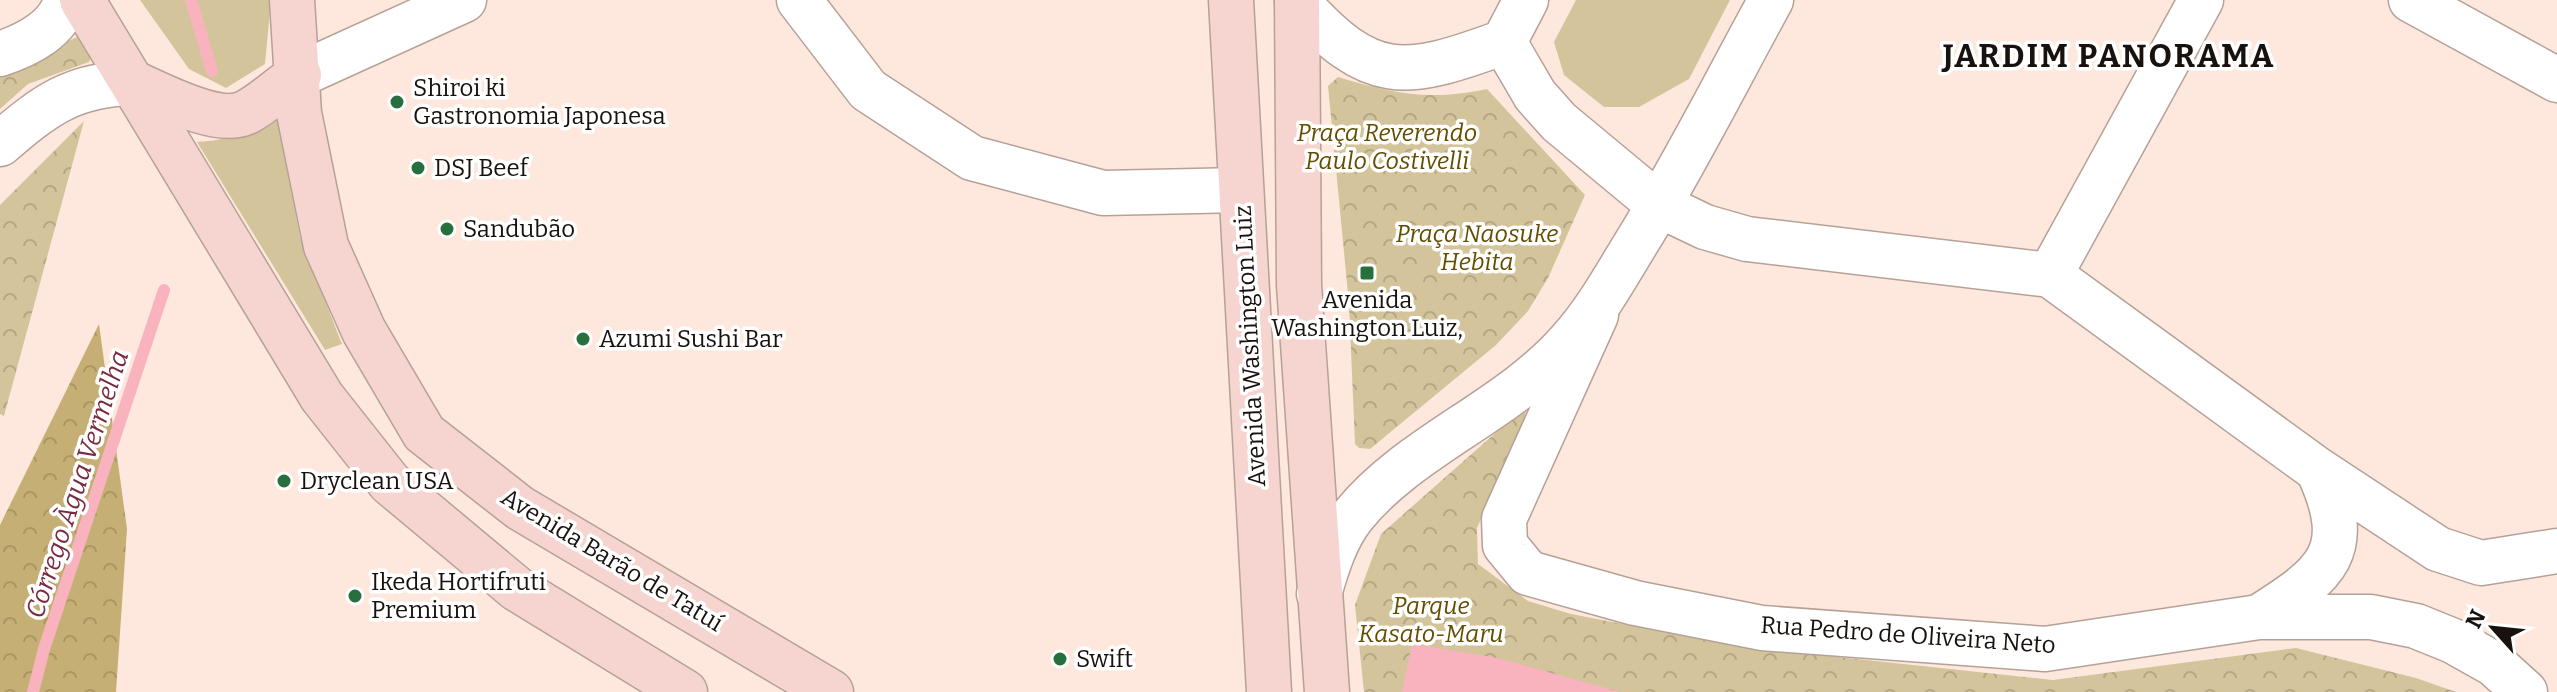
<svg xmlns="http://www.w3.org/2000/svg" width="2557" height="692" font-family="Bitter,serif">
	<defs>
		<pattern id="forest-crowns" width="20" height="18" patternUnits="userSpaceOnUse" patternTransform="scale(2)"><rect width="20" height="18" fill="#c6af74"/><path d="M2 6a3 3 0 1 1 6 0M12 15a3 3 0 1 1 6 0" fill="none" stroke="#a99663"/></pattern>
		<pattern id="park-crowns" width="20" height="18" patternUnits="userSpaceOnUse" patternTransform="scale(2)"><rect width="20" height="18" fill="#d4c49c"/><path d="M2 6a3 3 0 1 1 6 0M12 15a3 3 0 1 1 6 0" fill="none" stroke="#b5a785"/></pattern>
	</defs>
	<rect width="100%" height="100%" fill="#fee8dd"/>
	<path fill="#d4c49c" d="M140,0H271L265,64L226,88L189,69Z
		M1576,0H1730L1689,79L1639,107H1604L1564,75L1554,42Z
		M276,112L300,237L342,344L325,350L197,142C231,139 250,134 276,112Z"/>
	<path fill="url(#forest-crowns)" d="M99,324L127,529L116,692H0V525Z"/>
	<path fill="url(#park-crowns)" d="M77,37L88,43L93,53L89,62L28,84L0,109V74Z
		M1338,77C1394,94 1429,101 1487,89L1585,195L1548,278L1528,311L1496,345L1370,449L1359,448L1355,444L1349,304L1328,86Z
		M84,121L4,416L0,414V205Z
		M1527,405L1523,426L1477,528L1478,564L1528,601L1571,614L1737,646L2053,680L2296,648L2416,678L2456,692H1364L1355,605L1381,534Z"/>
	<path fill="#f9b3bf" d="M1412,644L1497,658L1620,692H1402Z"/>
	<g fill="none" stroke-linecap="round" stroke-linejoin="round">
		<path stroke="#f9b3bf" stroke-width="12" d="M191,0L212,71
			M33,692L44,649L164,290"/>
		<defs>
			<path id="minor" d="M799,0L868,90L972,158L1103,193L1241,190
				M2411,0L2557,80
				M0,54C26,45 59,30 66,0
				M299,75L464,0
				M0,144C45,105 73,84 134,83
				M1659,205L1705,227L1747,239L2050,275L2318,470L2438,549L2481,563L2557,551
				M2050,275L2201,0
				M1596,315L1504,519L1505,545L1528,573L1635,603L1762,628L2045,649L2259,617H2371L2416,626L2453,641L2494,664L2525,692
				M2259,617C2327,574 2356,552 2318,470"/>
			<path id="tertiary" d="M1297,1C1371,84 1403,79 1504,42
				M1504,42L1535,95L1559,122L1659,205
				M1504,42L1526,0
				M1319,594C1327,567 1335,539 1353,516C1409,446 1509,411 1570,341C1597,311 1617,274 1638,240C1686,162 1727,80 1771,0"/>
			<path id="secondary" d="M82,0L322,397L390,483L517,589L685,692
				M292,0L299,113L326,246L364,331L424,433L520,508L831,692
				M1231,0L1269,692
				M1297,0L1299,285L1327,692
				M134,83C161,95 219,127 247,112C266,102 281,86 299,75"/>
		</defs>
		<use href="#minor" stroke="#b6a197" stroke-width="47"/>
		<use href="#tertiary" stroke="#b6a197" stroke-width="47"/>
		<use href="#secondary" stroke="#b6a197" stroke-width="47"/>
		<use href="#minor" stroke="#fff" stroke-width="44"/>
		<use href="#tertiary" stroke="#fff" stroke-width="44"/>
		<use href="#secondary" stroke="#f6d5d1" stroke-width="44"/>
	</g>
	<g fill="#27703d" stroke="#fff" stroke-width="3">
		<circle cx="397" cy="102" r="8"/>
		<circle cx="418" cy="168" r="8"/>
		<circle cx="447" cy="229" r="8"/>
		<rect x="1359" y="265" width="16" height="16" rx="4"/>
		<circle cx="583" cy="339" r="8"/>
		<circle cx="284" cy="481" r="8"/>
		<circle cx="355" cy="596" r="8"/>
		<circle cx="1060" cy="659" r="8"/>
	</g>
	<g text-anchor="middle" stroke-width="7" stroke-linejoin="round" paint-order="stroke">
		<g font-size="24" fill="#18110d" stroke="#fff" text-anchor="start">
			<text x="413" y="96">Shiroi ki<tspan x="413" dy="28">Gastronomia Japonesa</tspan></text>
			<text x="434" y="176">DSJ Beef</text>
			<text x="463" y="237">Sandubão</text>
			<text x="1367" y="308" text-anchor="middle">Avenida<tspan x="1367" dy="28">Washington Luiz,</tspan></text>
			<text x="599" y="347">Azumi Sushi Bar</text>
			<text x="300" y="489">Dryclean USA</text>
			<text x="371" y="590">Ikeda Hortifruti<tspan x="371" dy="28">Premium</tspan></text>
			<text x="1076" y="667">Swift</text>
		</g>
		<g font-size="24" font-style="italic" fill="#644d00" stroke="#fff">
			<text x="1387" y="141">Praça Reverendo<tspan x="1387" dy="28">Paulo Costivelli</tspan></text>
			<text x="1477" y="242">Praça Naosuke<tspan x="1477" dy="28">Hebita</tspan></text>
			<text x="1431" y="614">Parque<tspan x="1431" dy="28">Kasato-Maru</tspan></text>
		</g>
		<g font-size="24" fill="#18110d" stroke="#fff">
			<text transform="translate(1250 346) rotate(-93)" y="8">Avenida Washington Luiz</text>
			<text transform="translate(612 560) rotate(31)" y="8">Avenida Barão de Tatuí</text>
			<text transform="translate(1908 635) rotate(4)" y="8">Rua Pedro de Oliveira Neto</text>
		</g>
		<g font-size="26" font-style="italic" fill="#7a2a3f" stroke="#fff">
			<text transform="translate(77 484) rotate(-72)" y="9">Córrego Àgua Vermelha</text>
		</g>
		<g font-size="32" font-weight="bold" letter-spacing="2" fill="#18110d" stroke="#fff">
			<text x="2109" y="67">JARDIM PANORAMA</text>
		</g>
	</g>
	<g transform="translate(2493 628) rotate(297)" stroke="#ffffff" stroke-width="6" paint-order="stroke">
	<path d="M0-6L14 30L0 20L-14 30Z" fill="#18110d"/>
	<text y="-12" font-size="22" font-weight="bold" text-anchor="middle" fill="#18110d">N</text>
	</g>
</svg>
